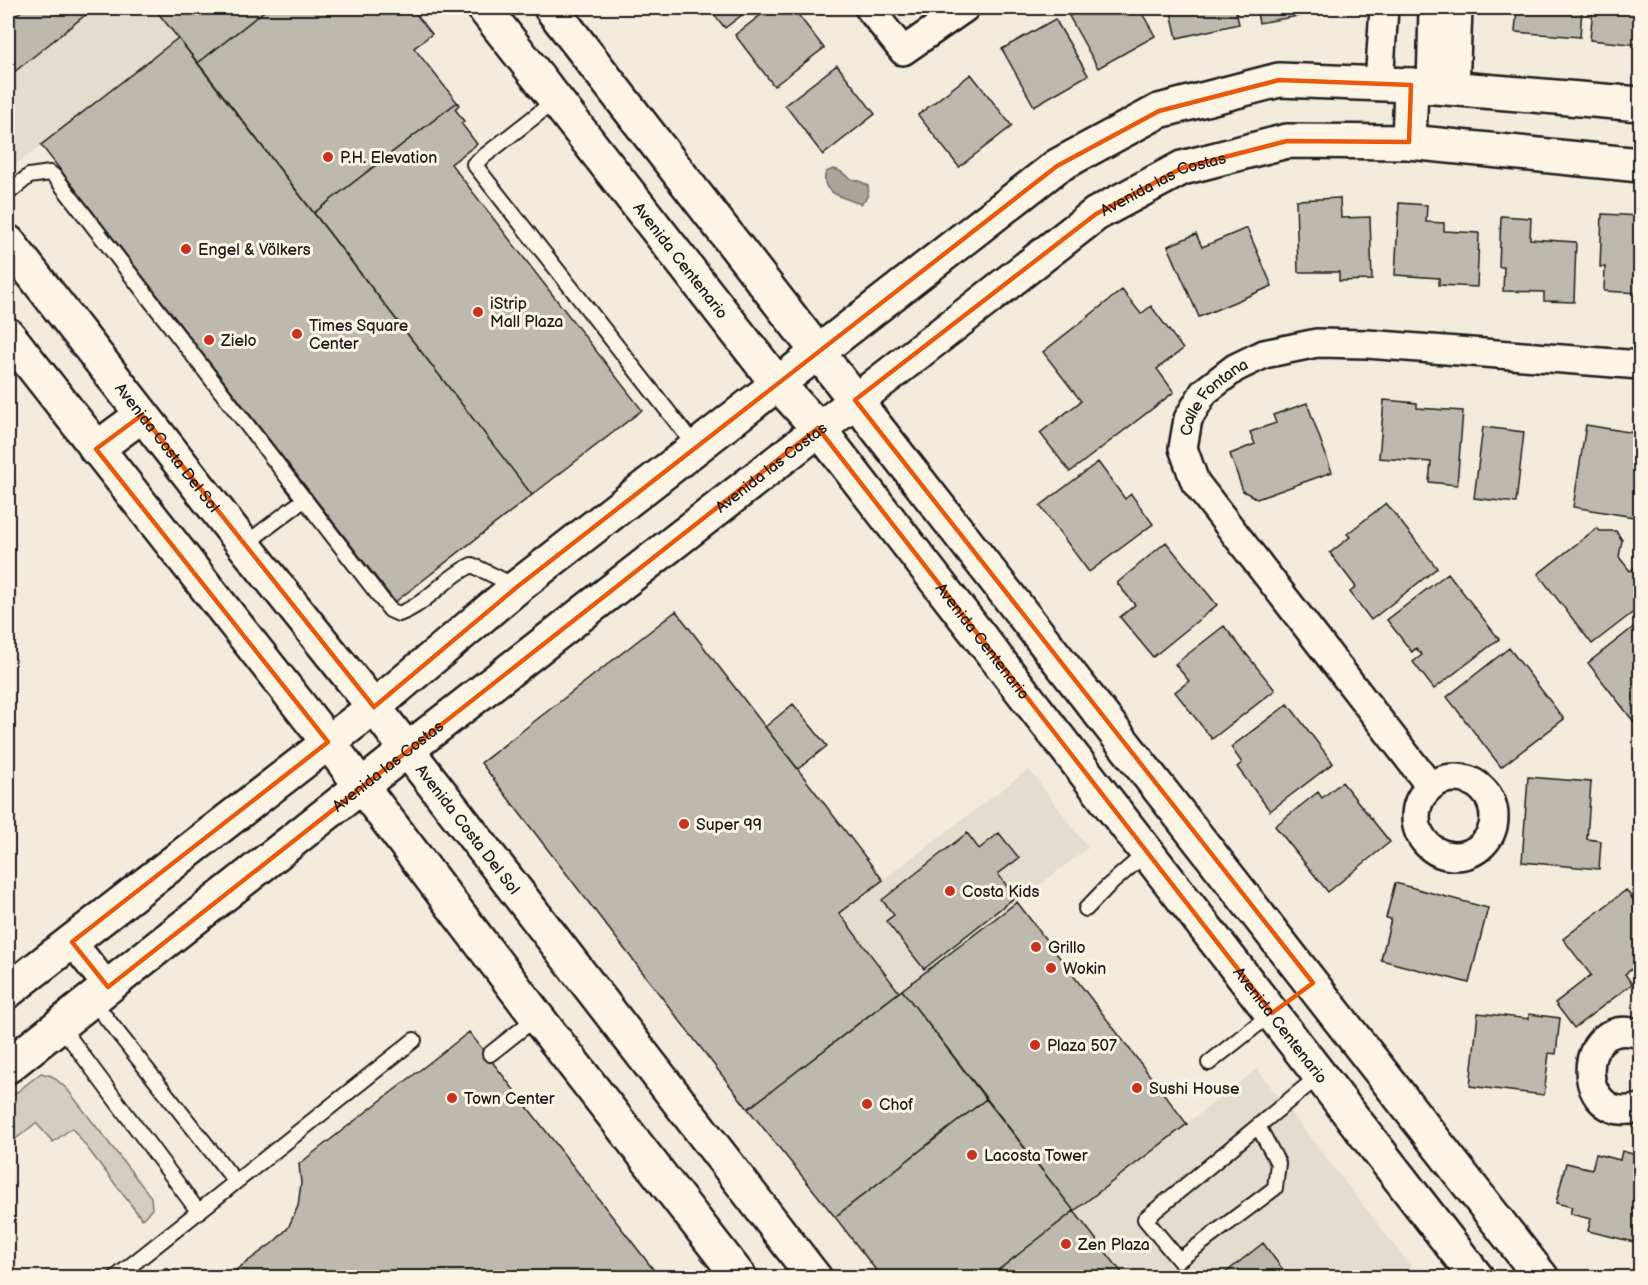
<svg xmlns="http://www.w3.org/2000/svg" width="1648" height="1285" font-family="'Balsamiq Sans',sans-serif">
	<rect width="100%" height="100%" fill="#f3ecdd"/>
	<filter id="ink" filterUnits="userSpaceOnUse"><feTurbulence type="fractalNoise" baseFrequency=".0167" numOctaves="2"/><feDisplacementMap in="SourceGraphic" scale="12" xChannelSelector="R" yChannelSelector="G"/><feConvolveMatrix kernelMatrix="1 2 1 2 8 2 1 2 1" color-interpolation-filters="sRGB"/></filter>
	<g filter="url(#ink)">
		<path fill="#e3ddcf" d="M8,8H154L178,38L8,171Z
			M1029,769L1088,848L899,992L839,913Z
			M1257,1069L1419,1277L988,1278L1074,1211Z"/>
		<path fill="#d3cec1" stroke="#78756e" stroke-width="1.5" d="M41,1073L52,1076L67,1089L151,1197L152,1209L142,1219L72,1128L53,1142L36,1123L8,1145V1099Z"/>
		<path fill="#aaa59b" stroke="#716e68" stroke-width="1.5" d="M833,169C841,170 842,173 848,177C854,181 861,180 868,186C870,194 867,199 861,204C846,198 818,194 826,172Z"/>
		<path fill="#beb9ae" stroke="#1c1c1c" stroke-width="1.5" d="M25,8H94L8,77V22Z
			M154,8H268L198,63Z
			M268,8H383L388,13L395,8H411L432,34L414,48L457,102L314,213L198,63Z
			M709,8H751L725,28Z
			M770,8H793L824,48L774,86L735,35Z
			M1084,8H1139L1155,36L1098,68L1069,16Z
			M1170,8H1235L1239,24L1177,38Z
			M1256,8H1320L1321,12L1259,23Z
			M1517,8H1582L1580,37L1515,32Z
			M1593,8H1640V45L1590,40Z
			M1055,19L1088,75L1034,106L1002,49Z
			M178,38L532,495L395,602L41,145Z
			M837,65L875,114L823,155L785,105Z
			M971,74L1012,126L959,167L918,115Z
			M457,102L459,105L455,109L464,121L461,123L477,144L451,164L642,410L532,495L314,213Z
			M1340,198L1341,218L1370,217L1372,280L1339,281V272H1298L1296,200Z
			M1399,203L1427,205L1426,222L1444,223V231L1479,233L1477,287L1439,285V278L1395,275Z
			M1602,214L1640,216V293L1604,291L1605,267H1600Z
			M1501,216L1531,218L1530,239L1576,242L1574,302L1544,301V292L1503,291L1504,267H1499Z
			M1247,228L1272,286L1199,317L1168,246L1196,234L1202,247Z
			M1122,290L1141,314L1151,306L1183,349L1157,369L1174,392L1070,472L1040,433L1081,401L1043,352Z
			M1384,400L1417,403V408L1463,411L1457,485L1429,482L1431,462L1379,458Z
			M1307,403L1332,472L1257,499L1243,491L1230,454L1255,444L1250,432L1276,423L1273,415Z
			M1586,425L1640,434V518L1573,507Z
			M1483,427L1524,432L1516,503L1474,498Z
			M1098,462L1125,499L1131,494L1153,524L1089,572L1040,506Z
			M1386,503L1437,568L1371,620L1350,592L1356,587L1330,553L1350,537L1347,534Z
			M1597,528L1600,531H1616L1622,540L1619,557L1630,571L1640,563V607L1592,644L1538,574Z
			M1166,542L1217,605L1153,657L1120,617L1135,605L1117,583Z
			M1448,573L1499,639L1434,689L1413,662L1422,655L1416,648L1412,652L1387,620Z
			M676,611L883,880L839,913L899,992L748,1109L481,763Z
			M1640,622V725L1638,727L1588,663Z
			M1224,626L1275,690L1212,739L1175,692L1189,681L1175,664Z
			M1509,648L1564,719L1501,767L1447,697Z
			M793,704L827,746L798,769L765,727Z
			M1288,704L1333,763L1270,811L1237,767L1242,763L1231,747Z
			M1528,777L1591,782L1587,839L1601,841L1599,869L1522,862Z
			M1342,782L1390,842L1328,892L1275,826L1318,792L1322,798Z
			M967,833L979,849L999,833L1019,858L998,874L1015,897L924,969L886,921L894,915L882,900Z
			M1395,883L1488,908L1469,983L1381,960L1391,919L1386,918Z
			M1626,890L1640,909V963L1625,974L1632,984L1574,1028L1555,1003L1591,975L1563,939Z
			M1017,902L1187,1124L1074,1211L902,990Z
			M902,990L986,1099L835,1217L748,1109Z
			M1478,1013L1529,1019V1014L1560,1018L1556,1054L1549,1053L1544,1095L1470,1086Z
			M469,1032L660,1278H215L229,1275L274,1242L288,1228L298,1206L301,1183L299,1164Z
			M986,1099L1074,1211L988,1278H882L835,1217Z
			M1622,1151L1640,1156V1216L1634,1242L1588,1231L1591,1219L1570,1214L1572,1207L1556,1203L1566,1163L1592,1169L1596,1154L1620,1160Z
			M1074,1211L1126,1278H988Z
			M1263,1243L1289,1278H1219Z
			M165,1268L184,1276L194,1278H153Z"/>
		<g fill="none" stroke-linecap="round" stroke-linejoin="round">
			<defs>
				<path id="lane" d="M557,99L474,164L696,447
					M8,193L29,176L50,173L56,178L390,610L399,614C427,604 445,577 472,565L517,587
					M244,545L305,499
					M1086,909L1107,887L1147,852
					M92,1000L235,1181
					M60,1025L198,1211
					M490,1054L537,1017
					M1209,1063L1272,1013
					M1258,1126L1278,1163L1275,1188L1179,1260L1145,1219L1320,1075
					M115,1278L414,1040"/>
				<g id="street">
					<path d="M869,8L903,51L965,8"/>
					<path d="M1379,84L1384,8"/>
					<path d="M1431,87L1433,8"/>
					<path d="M1455,89L1458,8"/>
					<circle cx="1455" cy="817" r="39"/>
					<path id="s1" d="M1430,786L1195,482L1183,448L1188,419L1204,392L1235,368L1264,354L1317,343L1367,344L1640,365"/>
					<path d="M72,942L108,987"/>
					<path d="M1640,1034C1573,1013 1574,1128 1640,1108"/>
				</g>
				<g id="secondary">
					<path id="s2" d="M484,8L777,383L818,428L1477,1278"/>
					<path d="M551,8L855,400L1542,1278"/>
					<path d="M1409,142L1411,85"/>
					<path id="s3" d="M8,242L244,545L374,707L815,1278"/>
					<path d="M8,335L328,742L537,1017L740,1278"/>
					<path d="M96,449L142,415"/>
					<path d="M8,991L374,707L517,587L1057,166L1159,111L1279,80L1411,85L1640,104"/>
					<path id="s4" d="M8,1066L407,750L1096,214L1182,168L1287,141L1409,142L1640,165"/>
				</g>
			</defs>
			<use href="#lane" stroke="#1c1c1c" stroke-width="18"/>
			<use href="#street" stroke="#1c1c1c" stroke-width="32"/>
			<use href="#secondary" stroke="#1c1c1c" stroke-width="38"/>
			<use href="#lane" stroke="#fcf5e5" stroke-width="14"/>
			<use href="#street" stroke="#fcf5e5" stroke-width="27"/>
			<use href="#secondary" stroke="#fcf5e5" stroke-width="33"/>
		</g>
	</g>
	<path fill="none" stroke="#e8590c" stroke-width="4.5" stroke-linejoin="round" d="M1279,80L1411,85L1409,142L1287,141L1182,168L1096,214L855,400L1313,983L1272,1013L818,428L108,987L72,942L328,742L96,449L142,415L374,707L517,587L1057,166L1159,111Z"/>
	<g fill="#c8321e" stroke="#fcf5e5" stroke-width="2">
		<circle cx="328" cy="157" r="6"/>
		<circle cx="186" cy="249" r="6"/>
		<circle cx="478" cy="312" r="6"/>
		<circle cx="297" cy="334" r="6"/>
		<circle cx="209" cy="340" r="6"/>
		<circle cx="684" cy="824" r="6"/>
		<circle cx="950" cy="891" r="6"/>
		<circle cx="1036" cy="947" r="6"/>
		<circle cx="1051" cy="968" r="6"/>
		<circle cx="1035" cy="1045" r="6"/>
		<circle cx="1137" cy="1088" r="6"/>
		<circle cx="452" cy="1098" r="6"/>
		<circle cx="867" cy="1104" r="6"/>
		<circle cx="972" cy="1155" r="6"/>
		<circle cx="1066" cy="1244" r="6"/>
	</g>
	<g text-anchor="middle" stroke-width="6" stroke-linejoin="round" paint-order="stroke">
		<g font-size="16" fill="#1c1c1c" stroke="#fcf5e5" text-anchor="start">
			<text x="340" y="163">P.H. Elevation</text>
			<text x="198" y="255">Engel &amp; Völkers</text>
			<text x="490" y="309">iStrip<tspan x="490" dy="18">Mall Plaza</tspan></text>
			<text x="309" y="331">Times Square<tspan x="309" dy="18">Center</tspan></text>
			<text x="221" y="346">Zielo</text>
			<text x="696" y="830">Super 99</text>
			<text x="962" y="897">Costa Kids</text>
			<text x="1048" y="953">Grillo</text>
			<text x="1063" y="974">Wokin</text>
			<text x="1047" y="1051">Plaza 507</text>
			<text x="1149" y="1094">Sushi House</text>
			<text x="464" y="1104">Town Center</text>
			<text x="879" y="1110">Chof</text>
			<text x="984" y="1161">Lacosta Tower</text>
			<text x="1078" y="1250">Zen Plaza</text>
		</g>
		<g font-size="16" fill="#1c1c1c" stroke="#fcf5e5">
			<text dy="6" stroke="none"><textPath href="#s4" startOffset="1456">Avenida las Costas</textPath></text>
			<text dy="6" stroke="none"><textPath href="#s2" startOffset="320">Avenida Centenario</textPath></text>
			<text dy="6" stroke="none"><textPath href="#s1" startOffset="483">Calle Fontana</textPath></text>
			<text dy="6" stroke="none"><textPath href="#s3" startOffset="260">Avenida Costa Del Sol</textPath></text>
			<text dy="6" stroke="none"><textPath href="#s4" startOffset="970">Avenida las Costas</textPath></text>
			<text dy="6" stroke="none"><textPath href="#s2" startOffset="806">Avenida Centenario</textPath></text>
			<text dy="6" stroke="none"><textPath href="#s4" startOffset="484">Avenida las Costas</textPath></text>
			<text dy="6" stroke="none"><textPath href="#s3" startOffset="746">Avenida Costa Del Sol</textPath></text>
			<text dy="6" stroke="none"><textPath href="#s2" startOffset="1292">Avenida Centenario</textPath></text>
		</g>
	</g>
	<rect width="1648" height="1285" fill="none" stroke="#fcf5e5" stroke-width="30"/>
	<rect x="15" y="15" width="1618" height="1255" fill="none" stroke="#1c1c1c" stroke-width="2" filter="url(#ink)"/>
</svg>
